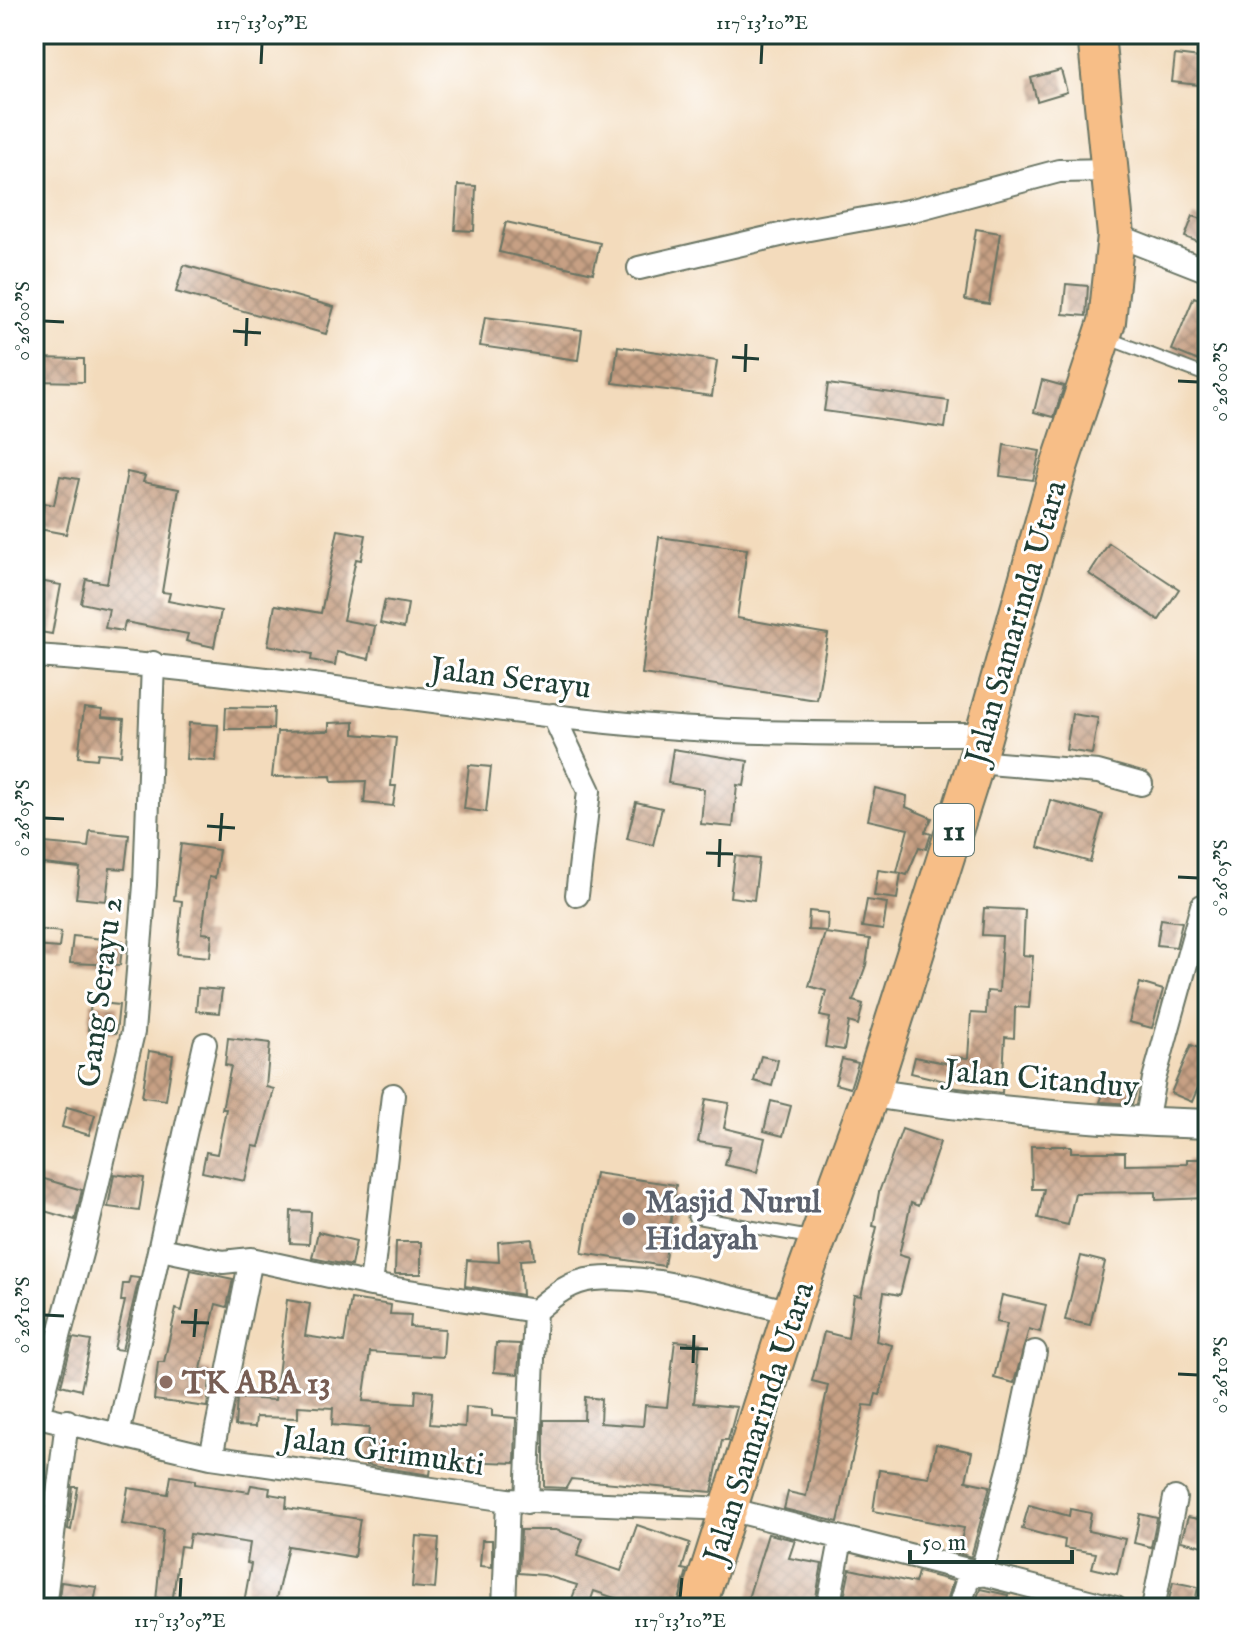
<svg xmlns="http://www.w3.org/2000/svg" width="1242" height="1642" font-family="'IM FELL English',serif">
	<defs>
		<pattern id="building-cross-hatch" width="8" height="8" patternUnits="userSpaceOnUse" patternTransform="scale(2)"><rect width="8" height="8" fill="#c7a084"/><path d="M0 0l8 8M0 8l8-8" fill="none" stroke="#a1846d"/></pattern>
	</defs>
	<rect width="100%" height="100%" fill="#fff"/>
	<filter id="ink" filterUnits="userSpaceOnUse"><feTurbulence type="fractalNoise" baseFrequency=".0125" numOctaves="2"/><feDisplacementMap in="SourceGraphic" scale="16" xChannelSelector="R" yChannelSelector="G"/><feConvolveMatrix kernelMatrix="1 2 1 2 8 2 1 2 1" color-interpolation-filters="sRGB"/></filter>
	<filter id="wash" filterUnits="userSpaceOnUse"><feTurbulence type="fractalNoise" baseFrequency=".006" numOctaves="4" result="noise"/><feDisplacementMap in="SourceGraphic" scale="32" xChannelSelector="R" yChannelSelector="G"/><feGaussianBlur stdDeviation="1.8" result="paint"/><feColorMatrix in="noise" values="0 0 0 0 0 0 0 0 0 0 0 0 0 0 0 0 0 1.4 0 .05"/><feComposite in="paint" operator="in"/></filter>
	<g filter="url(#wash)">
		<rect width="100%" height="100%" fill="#f3dbbc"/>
		<g id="blocks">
			<path fill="url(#building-cross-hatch)" d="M1175,55L1208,59V86L1172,82Z
				M1061,70L1067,92L1037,101L1031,78Z
				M458,185L476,186L474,231L455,230Z
				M1193,216L1208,221V246L1185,237Z
				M506,222L600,243L593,273L499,252Z
				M976,229L1000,233L989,304L965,300Z
				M184,265L334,307L326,334L176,292Z
				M1066,284L1088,286L1086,316L1063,314Z
				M1194,297L1208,303V365L1172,350Z
				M485,317L582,330L578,360L480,346Z
				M618,346L717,361L712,396L613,383Z
				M34,358L84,359V382L34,381Z
				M1042,380L1064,386L1054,417L1034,412Z
				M828,384L949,401L945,428L824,411Z
				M1004,445L1040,451L1033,480L1000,476Z
				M127,472L145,476L143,482L179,489L162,592L170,593L168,601L221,611L214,647L186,641L188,634L125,622L123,631L105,628L109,609L81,603L86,579L107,583Z
				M60,476L79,479L66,534L39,529L44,503L54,505Z
				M338,530L366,535L361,560L356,559L343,620L375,626L369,659L337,652L335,665L311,660L312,654L268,645L275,605L321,613Z
				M659,537L747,549L737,618L828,634L817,700L642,674Z
				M1109,543L1179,589L1159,620L1089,574Z
				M34,580L61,585L52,634L34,631Z
				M385,600L408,604L404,628L380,623Z
				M226,707L274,708L273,729H225Z
				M84,708L102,710V717L124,719L121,755L98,753L97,759L78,757Z
				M1072,714L1098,718L1092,754L1066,750Z
				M354,722V734L396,738L391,786H396L393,806L364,803L366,781L332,782L331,776L272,777L277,732L329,731V723Z
				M189,723L218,725L216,761L186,759Z
				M673,749L748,761L744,786L737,785L733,827L701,824L704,789L668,783Z
				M469,765L491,767L486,812L464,809Z
				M875,788L907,796L906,807L932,818L925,832L931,834L926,849L919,847L907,875L897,872L908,829L868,820Z
				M1050,800L1103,815L1090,862L1038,847Z
				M636,802L662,808L653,845L627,839Z
				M90,831L129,835L125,869L110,868L106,901L76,898L80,868L34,863V842L88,847Z
				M181,844L219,850L215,878L209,877L202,933L212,934L210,957L177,954L182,901L174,900Z
				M735,856L759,859L754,900L730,897Z
				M878,870L901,873L897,899L874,896Z
				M867,900L887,903L883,930L862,927Z
				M984,908L1025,910L1023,955L1033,956L1029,1008L1015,1007L1014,1038L1005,1037L1002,1093L948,1087L949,1082L911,1073L915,1057L950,1064V1057L968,1058L971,1013L986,1014L987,991L999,992L1002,936L982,935Z
				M809,911L828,913L827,931L808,930Z
				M1161,919L1182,922L1176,947L1157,945Z
				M34,929L61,932L59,948L34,946Z
				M825,933L870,939L866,965L853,1001L863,1004L858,1025L849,1022L844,1050L825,1047L830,1018L820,1016L826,991L809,986Z
				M73,936L123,941L120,965L70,963Z
				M1140,983L1163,990L1152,1028L1129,1022Z
				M198,988L222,990L219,1013L196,1011Z
				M91,1002L119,1005L116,1033L88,1030Z
				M228,1038L270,1043L266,1087L274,1089L259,1147L253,1146L245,1181L202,1172L206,1152L217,1154L226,1109H222L231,1066L225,1065Z
				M1191,1045L1208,1052V1064L1192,1102L1171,1093Z
				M149,1051L173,1055L166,1100L142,1097Z
				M761,1056L778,1060L772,1086L754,1081Z
				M842,1059L858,1063L850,1088L835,1084Z
				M1109,1079L1137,1090L1132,1104L1100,1102Z
				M706,1099L729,1103L724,1128L765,1138L757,1172L725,1165L730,1147L698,1142Z
				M771,1101L791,1106L783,1136L764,1131Z
				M67,1107L95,1115L89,1135L62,1127Z
				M902,1129L940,1142L918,1206L911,1203L899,1255L909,1258L900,1295L884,1292L876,1341L892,1345L880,1395L876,1394L873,1406L864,1405L838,1522L784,1509L788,1492L806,1496L828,1385L812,1381L824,1332L848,1338L854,1295L861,1296L877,1227L873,1226L879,1192Z
				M1031,1146H1071V1152H1125V1165L1187,1164V1159H1207V1198L1156,1200V1192L1075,1193L1068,1225L1038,1218L1044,1189H1032Z
				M595,1173L676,1185L664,1266L582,1253Z
				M114,1174L144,1178L139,1211L108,1207Z
				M34,1176L82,1190L75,1220L34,1208Z
				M291,1211L311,1212L309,1244L290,1243Z
				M318,1232L356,1241L351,1266L312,1258Z
				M532,1239L534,1259L520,1260L522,1295L465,1286L467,1260L499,1262L498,1242Z
				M396,1242H421V1274H395Z
				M1081,1256L1105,1262L1090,1325L1065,1320Z
				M191,1270L233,1279L227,1307L216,1304L201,1369L211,1370L207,1407L154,1400L158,1362H164L176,1309L182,1311Z
				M130,1277L139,1278L122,1350L114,1349L125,1301H121L123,1284H128Z
				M1002,1295L1046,1305L1040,1332L1029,1329L1014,1383L994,1378L1007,1324L996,1322Z
				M351,1299L391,1305L390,1314L411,1315L410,1327L445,1329L443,1357L370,1352L363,1401L415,1404L416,1390L433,1392L430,1424L465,1427L466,1407L492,1409V1416L516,1418L515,1463L432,1460L430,1475L366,1465L369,1428L332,1425L333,1408L298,1406V1418L256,1417L255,1427L235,1426L237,1398L275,1400L287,1300L310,1304L305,1336L344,1342Z
				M34,1329L46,1332L34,1376Z
				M73,1338L91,1341L81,1390L61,1385Z
				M675,1341L700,1343L694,1403L737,1407L728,1440H722L712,1492L571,1479L566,1488L544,1487V1420H584L585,1397L601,1399L600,1423L643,1426L645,1405L667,1407Z
				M496,1343L520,1344L518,1374L494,1372Z
				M936,1444L972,1452L966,1481L990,1486L971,1557L958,1553L964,1528L873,1511L879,1470L929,1477Z
				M171,1476L195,1480V1484L249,1492L251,1485L270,1488L269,1494L287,1497L286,1508L360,1519L354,1557L288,1546L274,1608H243L251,1564L247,1563L250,1543L190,1534L188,1547L180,1546L172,1604L156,1601L163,1530L122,1524L128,1488L168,1494Z
				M36,1480L45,1482L40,1524L34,1523Z
				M73,1487H78L71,1530L68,1529Z
				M1029,1505L1069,1516L1070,1509L1091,1513L1088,1531L1125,1539L1117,1574L1092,1568L1096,1553L1064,1548L1065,1540L1022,1529Z
				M1140,1514L1157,1518L1151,1547L1134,1543Z
				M1188,1517L1208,1521V1547L1181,1541Z
				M637,1525L690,1543L682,1569L687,1570L677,1608H644L594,1591L589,1605L572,1599L577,1585L544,1575L519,1573L521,1530H556L583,1539L577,1556L621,1571Z
				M768,1534L795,1540L789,1558L822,1564L814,1608H745Z
				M416,1536L439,1538L435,1589L412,1587Z
				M482,1540H492V1567L480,1566Z
				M850,1569L915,1583L918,1572L953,1581L945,1608H842Z
				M61,1582L97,1587L93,1608L58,1605Z
				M1173,1582L1198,1587L1194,1608L1168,1605Z
				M980,1589L1008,1595L1005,1608H974Z"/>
		</g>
	</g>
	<g filter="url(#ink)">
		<use href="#blocks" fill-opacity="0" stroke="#697464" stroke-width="2"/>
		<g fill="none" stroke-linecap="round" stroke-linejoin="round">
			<defs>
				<path id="service" d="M1107,338L1208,376
					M694,1217L813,1238"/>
				<path id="minor" d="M1116,235L1208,271
					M639,268L793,232L913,210L1059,171L1112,170
					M34,656C226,668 415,702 607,722C731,735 858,734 983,734
					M553,715L589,791L577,895
					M976,762L1098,772L1141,784
					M1146,1122L1154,1079L1202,906
					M161,1249L223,1262L251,1259
					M371,1285L393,1095
					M535,1311C553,1296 570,1281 594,1279C651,1273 735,1299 791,1312
					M34,1415L211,1457L508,1500L729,1509L1116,1608
					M38,1416L83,1246L133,1032L145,885L153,663
					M118,1435L205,1044
					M211,1457L251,1259L371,1285L535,1311L527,1502
					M981,1575L1014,1451L1035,1352
					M44,1608L67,1421
					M504,1608L508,1500
					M828,1608L841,1540
					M959,1608L970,1572
					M1153,1608L1175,1498"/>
				<path id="tertiary" d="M871,1093C982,1110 1096,1121 1208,1124"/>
				<path id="trunk" d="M697,1608L791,1312L871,1093L976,762L1059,467L1107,322L1116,235L1096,34"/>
			</defs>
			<use href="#service" stroke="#697464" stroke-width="15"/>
			<use href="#minor" stroke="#697464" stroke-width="26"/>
			<use href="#tertiary" stroke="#697464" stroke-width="32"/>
			<use href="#trunk" stroke="#697464" stroke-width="40"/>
			<use href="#service" stroke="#fff" stroke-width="11"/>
			<use href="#minor" stroke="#fff" stroke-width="22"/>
			<use href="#tertiary" stroke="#fff" stroke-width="28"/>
			<use href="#trunk" stroke="#f7be87" stroke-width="36"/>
		</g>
	</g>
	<path fill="none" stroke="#1f3d34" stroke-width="3" d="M261,64L262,44M761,64L762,44M44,321L64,322M233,331L261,333M246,346L247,318M732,357L759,359M745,372L746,344M1178,381L1198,382M44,818L64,819M207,826L235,828M220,841L222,813M706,853L733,854M719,867L720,839M1178,877L1198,878M44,1315L64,1316M181,1322L209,1323M194,1337L196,1309M680,1348L708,1349M693,1363L694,1335M1178,1374L1198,1375M180,1598L181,1578M680,1598L682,1578"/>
	<circle fill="#6b7280" stroke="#fff" stroke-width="3" cx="629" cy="1219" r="8"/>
	<circle fill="#8d6e63" stroke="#fff" stroke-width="3" cx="166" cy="1382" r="8"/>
	<g text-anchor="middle" stroke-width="6" stroke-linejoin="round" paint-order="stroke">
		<rect fill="#fff" stroke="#627771" stroke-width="2" x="934" y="804" width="40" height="52" rx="6"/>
		<g font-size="30" font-weight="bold" fill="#1f3d34">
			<text x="954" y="840">11</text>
		</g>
		<g font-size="32" fill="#1f3d34" stroke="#fff">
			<text transform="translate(1015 622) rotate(-74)" y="11">Jalan Samarinda Utara</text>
			<text transform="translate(511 677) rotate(7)" y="11">Jalan Serayu</text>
			<text transform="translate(99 992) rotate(-83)" y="11">Gang Serayu 2</text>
			<text transform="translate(1042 1078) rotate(5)" y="11">Jalan Citanduy</text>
			<text transform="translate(758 1422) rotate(-72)" y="11">Jalan Samarinda Utara</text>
			<text transform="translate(383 1450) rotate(8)" y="11">Jalan Girimukti</text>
		</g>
		<g font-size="32" font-weight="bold" fill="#5b616d" stroke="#fff" text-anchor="start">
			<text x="645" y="1212">Masjid Nurul<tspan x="645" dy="37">Hidayah</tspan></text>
		</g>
		<g font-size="32" font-weight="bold" fill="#785e54" stroke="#fff" text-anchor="start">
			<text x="182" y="1393">TK ABA 13</text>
		</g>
	</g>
	<rect width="1242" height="1642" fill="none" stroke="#fff" stroke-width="88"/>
	<path d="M910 1550v12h162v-12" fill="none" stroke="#1f3d34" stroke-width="4"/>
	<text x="922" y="1550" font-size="24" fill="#1f3d34" stroke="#ffffff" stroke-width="6" paint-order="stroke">50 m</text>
	<rect x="44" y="44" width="1154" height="1554" fill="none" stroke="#1f3d34" stroke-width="3"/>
	<g font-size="20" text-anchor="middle" fill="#1f3d34">
		<text x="262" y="29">117°13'05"E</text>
		<text x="762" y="29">117°13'10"E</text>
		<text transform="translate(22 321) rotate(-90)" y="7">0°26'00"S</text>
		<text transform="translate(1220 382) rotate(-90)" y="7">0°26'00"S</text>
		<text transform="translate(22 818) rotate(-90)" y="7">0°26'05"S</text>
		<text transform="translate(1220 878) rotate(-90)" y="7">0°26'05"S</text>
		<text transform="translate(22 1315) rotate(-90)" y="7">0°26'10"S</text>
		<text transform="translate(1220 1375) rotate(-90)" y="7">0°26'10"S</text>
		<text x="180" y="1627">117°13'05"E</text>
		<text x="680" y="1627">117°13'10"E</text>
	</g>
</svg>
